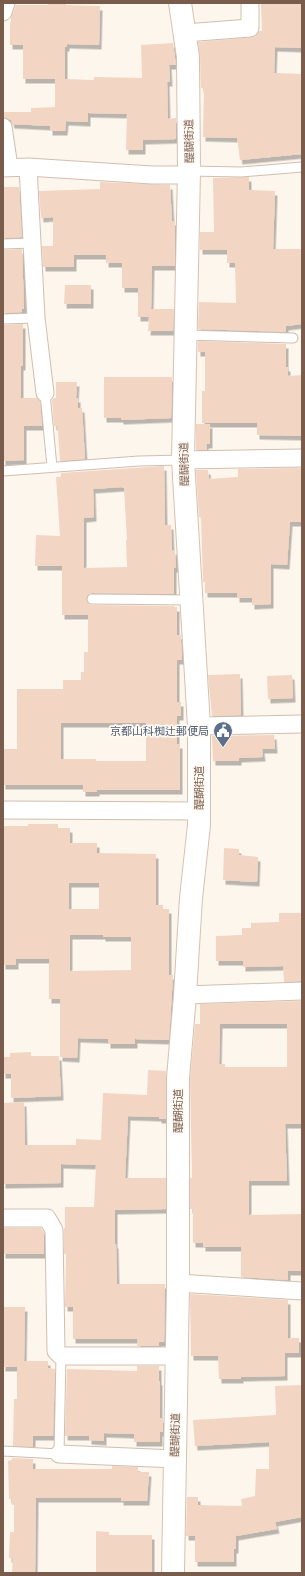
<svg xmlns="http://www.w3.org/2000/svg" width="305" height="1576" font-family="'DejaVu Sans','Noto Sans JP',sans-serif">
	<defs>
		<filter id="shadow"><feDropShadow dx="2.5" dy="4.5" stdDeviation="0" flood-color="#0004"/></filter>
	</defs>
	<rect width="100%" height="100%" fill="#fdf6ec"/>
	<path fill="#f3d5c3" fill-rule="evenodd" filter="url(#shadow)" d="M48,3H66V5L100,6L99,45L67,44V47H65V79L94,80V77L142,78L141,45L173,43L176,65H169L170,82H167L168,119L176,118V139L143,140V150H126L127,114L88,113V122L66,121L65,131H50V126L12,124L11,120L3,117V112H31V108L55,107V79H23V45H10V22H11V17L16,5H48Z
		M261,3H302V48L275,47L274,73L302,74V154L240,160L237,138L203,137L204,88H201L200,57L198,42L255,37L259,31H262Z
		M249,177V190L275,191L273,249H302V324L286,326V332L198,329L199,302L236,303L235,263H227V250H200V232H214L213,178Z
		M100,182L170,185L172,221H175V266H152L151,309H174L173,331H148L149,317H138V288H122V263H106V255H74V267H43L42,246H53V217L41,218L39,191L100,189Z
		M3,187H19L22,237L3,238Z
		M22,249L24,309H22V312L3,313V250Z
		M65,285H91V304H64Z
		M23,324V366H21V398H37L40,401L42,426H24V460L3,461V325Z
		M198,341L286,344V367H288V376L302,375V436L257,435V423H202V391H205V352H198Z
		M104,377H172L171,418L121,420V418H104Z
		M56,382H77L76,398H78V408H82L85,459L60,461L58,431L57,426H54L52,400L54,398H56Z
		M196,424H210V444H206L207,450H196Z
		M164,466L165,525H171L172,551L175,550L176,568H174V594L92,593L87,596L86,599L89,604L92,605L174,606V607H177V635H181V641L182,660H177V702H181V716H177V744H180V790H97V792H83V785H3V749H17V689H63V680H81V672H84V652H88V615H62V566H35L36,535L60,536L56,477H61V473ZM122,487L124,488L127,540H126L127,567L84,568V518L94,517L93,489ZM61,723H146V761H96V759H61Z
		M302,468L301,522H290L287,565L271,564V604L252,605V598H237V593H205V582H203L201,517H199L196,470H208L209,479L238,477V469Z
		M240,674L241,715L212,716L208,675Z
		M292,675L293,698L268,699L267,676Z
		M274,735L275,749H262L263,757L239,758V761H213L212,736Z
		M28,824H58V828H70V843H97V853L156,854V905H163V909H169V975H173L169,1040L135,1039V1044H108V1039L78,1038L77,1058L60,1057V999H49V959H16V965H3V826H28ZM69,883H99V909H69ZM70,935H103V937H131V970L70,971Z
		M224,848L239,849V855L258,857L257,882L223,880Z
		M279,913H302V981L284,982L283,966L243,967V961H216V936L242,935V928H251V923L279,922Z
		M302,1001L301,1124H285L287,1181H249V1215L302,1214V1271H288V1280L241,1277V1247H203V1243H193V1209H190V1178H192L190,1079L195,1024H200V1004ZM220,1024H287V1067H225V1064H219Z
		M31,1052V1056H59L61,1096L11,1098V1074H3V1057H10V1053Z
		M148,1070L166,1071V1119H159V1117L128,1116L125,1178H166V1209L115,1210V1244H116L117,1284H165L164,1342H159V1346H137L138,1339H73V1307H65L66,1254H64V1228H65V1207H94L96,1165L61,1164V1183L3,1184V1103L24,1102L25,1145H76V1139L101,1140L103,1093L147,1095Z
		M3,1228H41L44,1233V1254H3Z
		M190,1294L288,1300V1338H299V1353H285V1376L241,1377V1379H219L218,1356H191Z
		M3,1307H25L24,1361H48V1368L55,1369L53,1436H33V1447L13,1446L14,1399H17V1367H3Z
		M137,1366H159V1381H160V1418H163V1432H160V1442H134V1434L104,1433V1441L89,1440V1436H65L67,1369L137,1371Z
		M302,1385V1517L275,1522L277,1529L236,1536V1549H234V1562H195V1536H186L187,1497H198V1505L242,1506L241,1499L255,1496L256,1469H269V1442L195,1446L193,1420L276,1415L275,1386Z
		M12,1458L33,1459V1469H112V1466L138,1467V1472H149L147,1501H121V1498H36L35,1573H12L13,1558H9L10,1532H14V1505H12V1499H9L8,1461L12,1460Z
		M96,1531L109,1532V1535H152V1573H96Z"/>
	<g fill="none" stroke-linecap="round" stroke-linejoin="round">
		<defs>
			<path id="lane" d="M189,171L241,172L302,167
				M3,244L33,243
				M3,319L36,318
				M185,335L293,338
				M45,393L52,467
				M3,471L139,461L183,460
				M92,599L191,600
				M3,1451L59,1454L61,1356"/>
			<path id="street" d="M3,12L6,3
				M185,33L250,28V3
				M3,127L9,167
				M28,167L36,318L45,393
				M3,168L28,167L152,175H189
				M183,460L302,458
				M199,726L302,724
				M3,810L199,811
				M185,995L302,991
				M3,1218H47L54,1230L56,1351L61,1356H177
				M178,1283L302,1291
				M59,1454L175,1459"/>
			<path id="secondary" d="M173,1573L178,1283V1078L185,995L191,898L199,825V726L183,460L189,171L188,57L180,3"/>
		</defs>
		<use href="#lane" stroke="#d1beb0" stroke-width="11"/>
		<use href="#street" stroke="#d1beb0" stroke-width="19"/>
		<use href="#secondary" stroke="#d6c0b0" stroke-width="24"/>
		<use href="#lane" stroke="#fff" stroke-width="9"/>
		<use href="#street" stroke="#fff" stroke-width="17"/>
		<use href="#secondary" stroke="#fff" stroke-width="22"/>
	</g>
	<defs>
		<symbol id="civic-pin" viewBox="-11 -11 22 30"><path d="M0 17L-7.5 6A9.5 9.5 0 1 1 7.5 6Z" fill="#5c6f8a" stroke="#fffaf3"/><path d="M-.6-6.5H3V-4.5H.6V-3L4-1V1h2V6H-6V1h2V-1L-.6-3ZM-1.2 2.5V6h2.4V2.5Z" fill="#fff"/></symbol>
	</defs>
	<g fill-rule="evenodd">
		<use href="#civic-pin" x="212" y="720" width="22" height="30"/>
	</g>
	<g text-anchor="middle" stroke-width="3.5" stroke-linejoin="round" paint-order="stroke">
		<g font-size="11" fill="#7a5c4d" stroke="#fffaf3">
			<text transform="translate(189 141) rotate(-91)" y="4">醍醐街道</text>
			<text transform="translate(184 464) rotate(-91)" y="4">醍醐街道</text>
			<text transform="translate(199 788) rotate(-90)" y="4">醍醐街道</text>
			<text transform="translate(178 1111) rotate(-90)" y="4">醍醐街道</text>
			<text transform="translate(175 1435) rotate(-89)" y="4">醍醐街道</text>
		</g>
		<g font-size="11" fill="#4e5e75" stroke="#fffaf3" text-anchor="end">
			<text x="209" y="735">京都山科椥辻郵便局</text>
		</g>
	</g>
	<rect width="305" height="1576" fill="none" stroke="#7a5c4d" stroke-width="8"/>
</svg>
